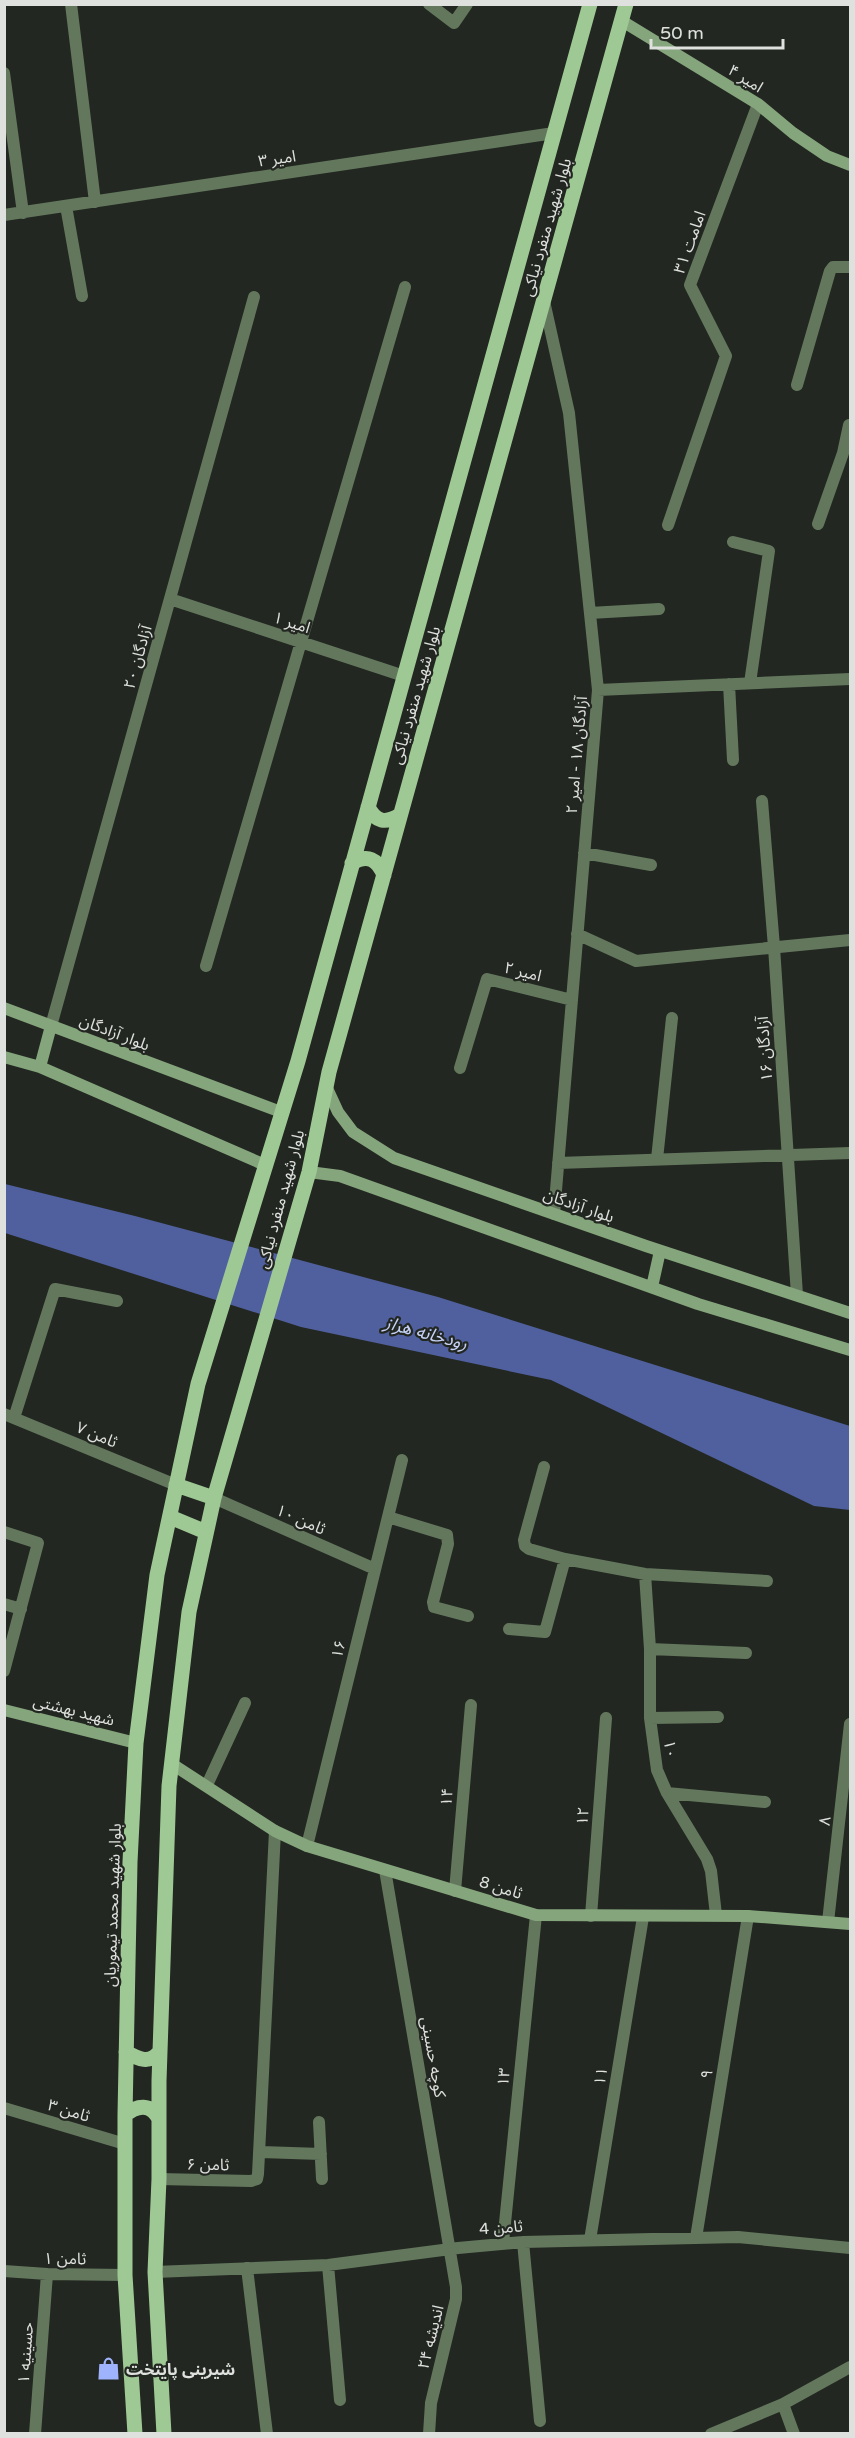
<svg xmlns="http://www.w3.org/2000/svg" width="855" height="2438" font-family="'Varela Round','Noto Sans Arabic',sans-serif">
	<rect width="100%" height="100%" fill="#232721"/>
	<path fill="#50609e" d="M5,1184L135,1216L438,1297L850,1426V1510L814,1506L551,1380L301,1327L5,1233Z"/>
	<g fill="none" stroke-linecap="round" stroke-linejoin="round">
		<path stroke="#63775d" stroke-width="12" d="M71,4L95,202
			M429,4L454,23L467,4
			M4,73L23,213
			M66,206L82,296
			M4,215L554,133
			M544,301L569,413L598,690L554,1214
			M797,385L830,271L833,267H850
			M818,524L843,453L849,425
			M668,525L726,356L690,285L758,104
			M733,542L769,551L750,683
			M170,599L404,676
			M590,613L659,609
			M729,684L733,760
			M598,690L850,679
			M762,801L774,947L797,1295
			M584,853L651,865
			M577,934L636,961L850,940
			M206,966L405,287
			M51,1026L254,297
			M460,1068L487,979L572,1000
			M657,1159L672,1018
			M558,1163L850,1153
			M4,1414L176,1485
			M14,1418L55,1289L117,1301
			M544,1467L524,1540L525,1546L529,1549L565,1559
			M214,1498L375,1569
			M388,1517L447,1535L448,1544L433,1602L434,1607L468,1616
			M4,1532L38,1543L4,1671
			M645,1574L650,1649V1718L657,1770L667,1793L707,1859L711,1871L716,1915
			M4,1604L21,1609
			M509,1629L545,1632L565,1559L645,1574L767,1581
			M650,1649L746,1653
			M650,1718L718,1717
			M207,1785L245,1703
			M667,1793L765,1802
			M307,1846L402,1460
			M385,1870L456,2287V2299L431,2403L429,2434
			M455,1891L471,1705
			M591,1916L606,1718
			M828,1922L850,1724
			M4,2108L125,2144
			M319,2122L322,2179
			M261,2152L321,2154
			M159,2179L251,2181L257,2179L258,2174L275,1831
			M696,2238L748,1916
			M590,2240L643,1917
			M523,2242L540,2421
			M503,2243L536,1915
			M328,2265L340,2400
			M247,2268L267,2434
			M4,2271L47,2274L125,2275
			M155,2272L328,2265L458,2248L523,2242L738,2237L850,2248
			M35,2434L47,2274
			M711,2434L783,2404
			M794,2434L783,2404L850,2367"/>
		<path stroke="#85a57c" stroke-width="12" d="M622,21L758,104L793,133L827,156L850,165
			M4,1008L281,1112
			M4,1057L40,1067L265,1165
			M40,1067L51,1026
			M326,1086L338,1112L353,1132L394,1158L646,1246L850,1313
			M309,1172L340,1176L698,1304L850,1350
			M652,1287L660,1251
			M4,1710L136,1743
			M172,1764L275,1831L307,1846L536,1915L748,1916L850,1924"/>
		<path stroke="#9fc994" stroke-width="15" d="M368,807C376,822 385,824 400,815
			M352,863C368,854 377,859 384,875
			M176,1485L214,1498
			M170,1517L206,1532
			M126,2052C138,2059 150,2065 160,2051
			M125,2115C137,2105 151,2103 159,2119
			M135,2434L125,2275V2115L130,1862L136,1743L157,1575L198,1384L298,1061L590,4
			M164,2434L155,2272L159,2179V2081L169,1786L189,1612L214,1498L309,1172L329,1072L626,4"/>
	</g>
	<defs>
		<symbol id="shop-bare" viewBox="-9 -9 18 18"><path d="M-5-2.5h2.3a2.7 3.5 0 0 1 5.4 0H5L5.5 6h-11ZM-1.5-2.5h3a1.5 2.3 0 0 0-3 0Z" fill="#9fb3fd" stroke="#232721" stroke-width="2.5" paint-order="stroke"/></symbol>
	</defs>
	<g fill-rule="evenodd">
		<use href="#shop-bare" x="92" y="2352" width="33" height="33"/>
	</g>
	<g text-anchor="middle" stroke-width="4.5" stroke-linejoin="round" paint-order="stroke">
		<g font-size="16" fill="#dee1de" stroke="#232721">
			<text transform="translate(746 78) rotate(32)" y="6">امیر ۴</text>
			<text transform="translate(277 158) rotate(-8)" y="6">امیر ۳</text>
			<text transform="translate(546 227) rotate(-74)" y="6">بلوار شهید منفرد نیاکی</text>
			<text transform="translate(689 242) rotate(-70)" y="6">امامت ۳۱</text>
			<text transform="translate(292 622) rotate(18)" y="6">امیر ۱</text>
			<text transform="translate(137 657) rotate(-74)" y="6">آزادگان ۲۰</text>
			<text transform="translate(415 695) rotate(-74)" y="6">بلوار شهید منفرد نیاکی</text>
			<text transform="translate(576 755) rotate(-85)" y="6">آزادگان ۱۸ - امیر ۲</text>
			<text transform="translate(523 971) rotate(14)" y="6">امیر ۲</text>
			<text transform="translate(115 1032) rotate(21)" y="6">بلوار آزادگان</text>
			<text transform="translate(764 1049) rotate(-94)" y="6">آزادگان ۱۶</text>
			<text transform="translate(280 1199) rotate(-75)" y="6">بلوار شهید منفرد نیاکی</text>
			<text transform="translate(579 1205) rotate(19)" y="6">بلوار آزادگان</text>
			<text transform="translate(97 1434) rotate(23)" y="6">ثامن ۷</text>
			<text transform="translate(301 1519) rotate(24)" y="6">ثامن ۱۰</text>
			<text transform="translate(338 1649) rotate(-76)" y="6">۱۶</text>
			<text transform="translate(74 1710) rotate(14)" y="6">شهید بهشتی</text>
			<text transform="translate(671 1749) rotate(82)" y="6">۱۰</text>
			<text transform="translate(446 1797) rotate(-85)" y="6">۱۴</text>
			<text transform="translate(582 1816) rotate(-85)" y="6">۱۲</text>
			<text transform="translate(824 1821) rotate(-83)" y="6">۸</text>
			<text transform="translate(501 1887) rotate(17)" y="6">ثامن 8</text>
			<text transform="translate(112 1905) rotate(-88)" y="6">بلوار شهید محمد تیموریان</text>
			<text transform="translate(434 2057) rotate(80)" y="6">کوچه حسینی</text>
			<text transform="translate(706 2074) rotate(-81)" y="6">۹</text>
			<text transform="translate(600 2076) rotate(-81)" y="6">۱۱</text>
			<text transform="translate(503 2077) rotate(-84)" y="6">۱۳</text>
			<text transform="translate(69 2110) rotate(17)" y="6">ثامن ۳</text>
			<text transform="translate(208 2164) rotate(1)" y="6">ثامن ۶</text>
			<text transform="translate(501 2227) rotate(-4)" y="6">ثامن 4</text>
			<text transform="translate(65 2258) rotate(1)" y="6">ثامن ۱</text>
			<text transform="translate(430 2337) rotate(-76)" y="6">اندیشه ۲۴</text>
			<text transform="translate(25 2353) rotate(-86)" y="6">حسینیه ۱</text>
		</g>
		<g font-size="16" font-weight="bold" fill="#dee1de" stroke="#232721" text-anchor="start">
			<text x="126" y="2375">شیرینی پایتخت</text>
		</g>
		<g font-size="18" font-style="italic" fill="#c5d1f5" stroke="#232721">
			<text transform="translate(426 1333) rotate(15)" y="6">رودخانه هراز</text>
		</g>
	</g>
	<rect width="855" height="2438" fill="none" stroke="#dee1de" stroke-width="12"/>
	<path d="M651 39v9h132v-9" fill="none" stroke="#dee1de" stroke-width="3"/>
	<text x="660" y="39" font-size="18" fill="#dee1de" stroke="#232721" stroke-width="4.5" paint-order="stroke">50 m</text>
</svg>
